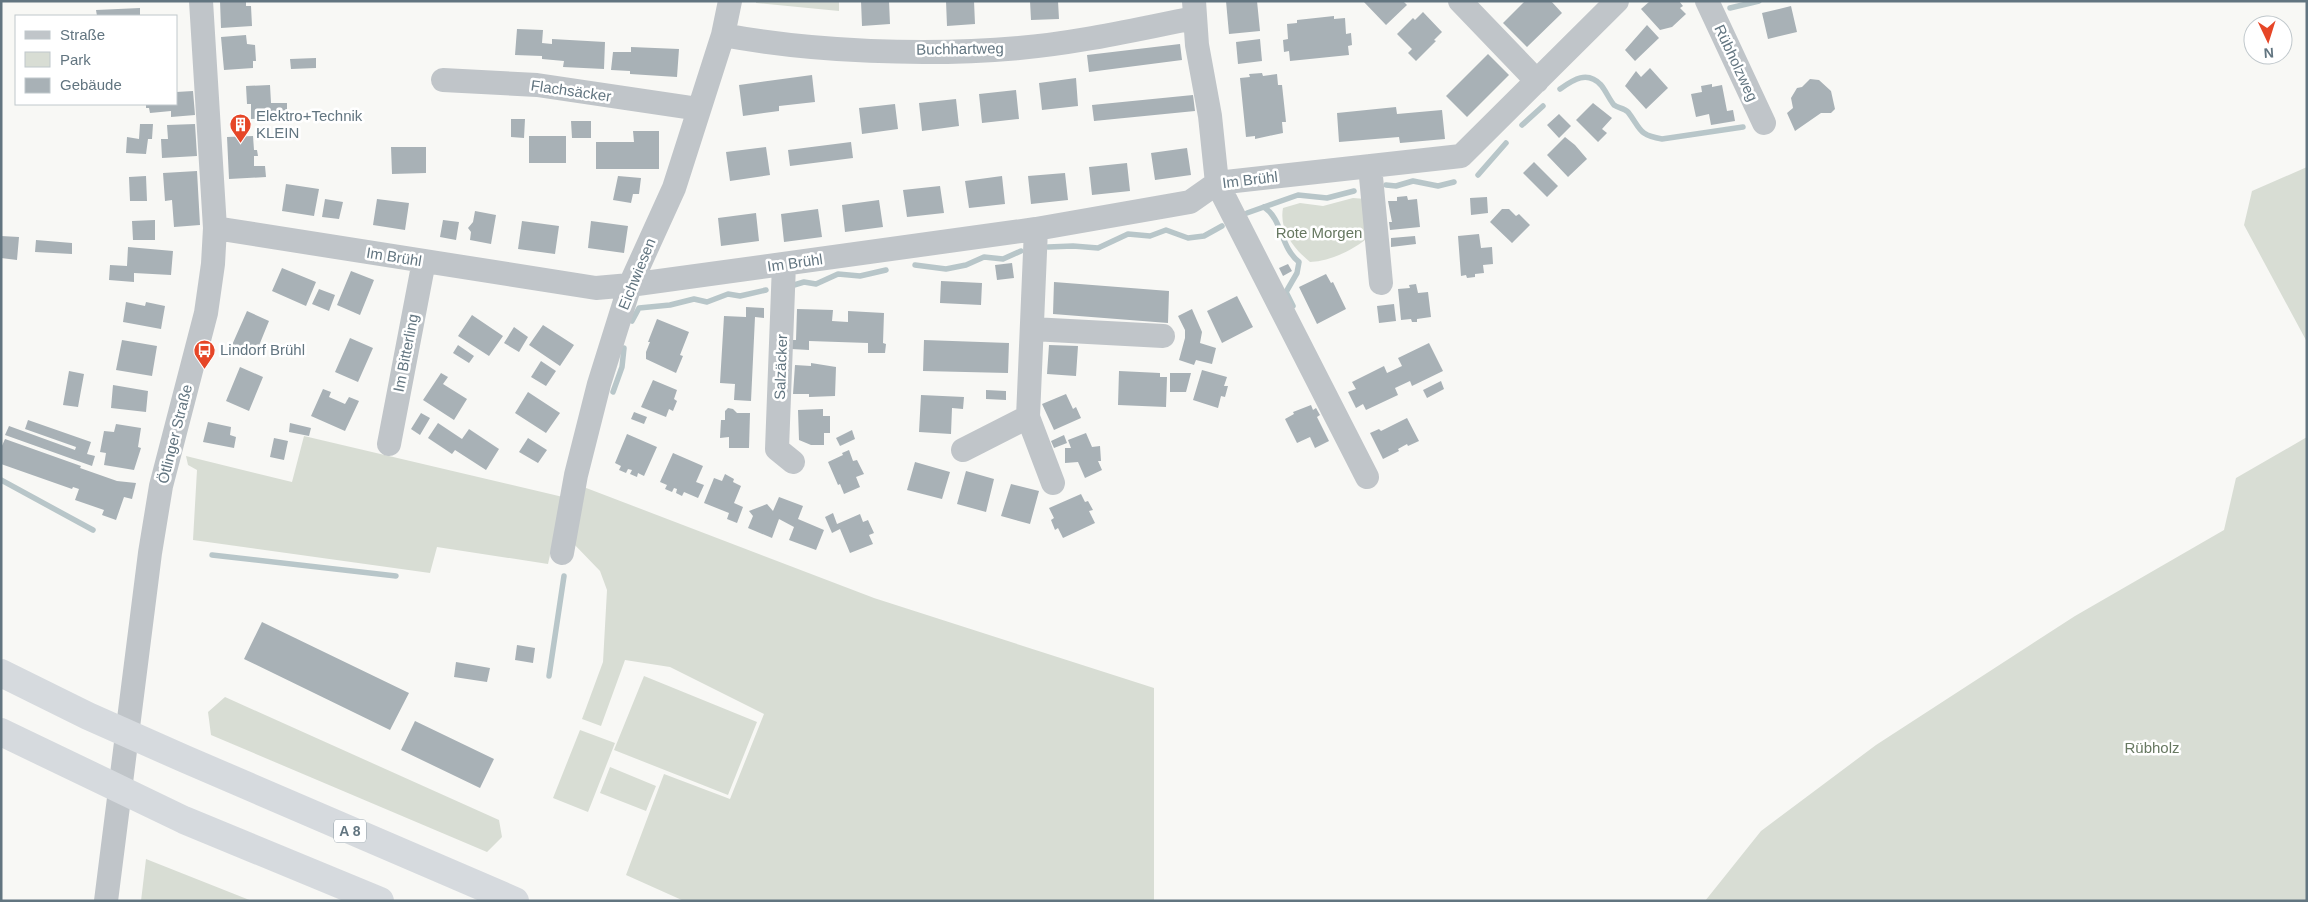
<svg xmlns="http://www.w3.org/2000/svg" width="2308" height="902" font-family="Helvetica,sans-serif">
	<rect width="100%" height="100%" fill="#f8f8f5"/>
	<path fill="#d8ddd4" d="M756,1H839V11L756,3Z
		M2307,167V342L2244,225L2252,191Z
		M1353,198L1366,199L1370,236C1353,250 1332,261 1310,262C1293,248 1279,230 1283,208L1300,203L1323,206Z
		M304,436L563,497L548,564L437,547L430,573L193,540L197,470L188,465L186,456L292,482Z
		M2307,437V901H1705L1761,831L1876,745L2075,616L2224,530L2236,478Z
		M581,486L874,598L1154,688V901H684L626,875L664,774L730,799L764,714L670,667L625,660L601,726L582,719L603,662L607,590L600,571L571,541Z
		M644,676L757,722L728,795L614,750Z
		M225,697L499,820L502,837L487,852L211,735L208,712Z
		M580,730L615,743L588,812L553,798Z
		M610,767L656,786L646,811L600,793Z
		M146,859L252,901H141Z"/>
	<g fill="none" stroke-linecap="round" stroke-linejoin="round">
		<path stroke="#b8c6c9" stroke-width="5.5" d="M1730,8L1759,1
			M1560,89C1573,80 1587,70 1601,85C1606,91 1609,99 1614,105C1618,108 1624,108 1628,112C1641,129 1638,135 1662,139L1743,127
			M1522,125L1543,106
			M1478,175L1506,143
			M1386,185L1396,186L1413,181L1438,186L1454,182
			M1264,207C1283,220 1280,247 1299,262L1297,273L1286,292L1293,306
			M1247,213L1298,195L1327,198L1354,191
			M1048,247L1073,246L1098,248L1128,234L1150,236L1166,230L1188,238L1204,236L1222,226
			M915,265L946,269L966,265L984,257L1003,259L1021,251
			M794,285L804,282L816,284L838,274L860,276L886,270
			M632,321L639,308L670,305L694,299L707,302L728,294L740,296L766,290
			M613,392L622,367L624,348
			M1,480L93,530
			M212,555L396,576
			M549,676L564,576"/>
	</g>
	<path fill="#a8b1b6" d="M220,1H246V6H251L252,26L221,28Z
		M861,1H889L890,24L862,26Z
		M946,1H974L975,24L947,26Z
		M1030,1H1058L1059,19L1031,20Z
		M1226,1H1257L1260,31L1229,34Z
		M1363,1H1403L1407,5L1386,25Z
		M1525,1H1551L1562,13L1527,47L1503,23Z
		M1650,1H1679L1683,6L1680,8L1686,14L1672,27L1660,30L1641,9Z
		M1791,6L1797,32L1768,39L1762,13Z
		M140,8V16H97L96,10Z
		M1423,12L1442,32L1434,40L1436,41L1416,61L1408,53L1412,49L1397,34L1413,18L1415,20Z
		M1334,16V19L1345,18L1346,34L1351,33L1352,45L1348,46L1349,55L1290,61L1289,51L1284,52L1283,40L1288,39L1287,24L1297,23V20Z
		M1647,25L1659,38L1635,61L1625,50Z
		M517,29L543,30L542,43L552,44V39L605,42L604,69L563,67L564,61L542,59V56L515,55Z
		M246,35L247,44L255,45L256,61H253V68L224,70L221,37Z
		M1260,39L1262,61L1238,64L1236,42Z
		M1180,44L1182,60L1089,72L1087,55Z
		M631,47L679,49L677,77L630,74V71L611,70L613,52H631Z
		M1488,54L1509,75L1467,117L1446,96Z
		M316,58V68L291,69L290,59Z
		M1650,68L1668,88L1646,109L1625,86L1636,71L1641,77Z
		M1262,73L1263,76L1277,74L1278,85H1282L1286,122H1282L1283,133L1255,139V136L1246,137L1240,78L1250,77L1249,74Z
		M812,75L815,102L779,106V111L743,116L739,85Z
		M1076,78L1078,106L1042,110L1039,83Z
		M1810,79L1819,80L1831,91L1835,109L1831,113H1821L1795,131L1787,113L1793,108L1791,98L1797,88L1802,87Z
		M1712,84V87L1722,85L1727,111L1733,110L1735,121L1711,125L1709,114L1696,117L1691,94L1702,92L1701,86Z
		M270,85L271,103H287V117L251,119V104H247L246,86Z
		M1016,90L1019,119L982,123L979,94Z
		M193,91L195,115L171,117V111L150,113L149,108H146V104H176V92Z
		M1193,95L1195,111L1094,121L1092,105Z
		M956,99L959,126L922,131L919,103Z
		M1593,103L1612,118L1602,129L1607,133L1598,142L1576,120Z
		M895,104L898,129L862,134L859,108Z
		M1396,107L1397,114L1442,110L1445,139L1400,143L1399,137L1339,142L1337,113Z
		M1559,114L1571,126L1559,138L1547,125Z
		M511,119H525L524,138L511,137Z
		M571,121H591V138H572Z
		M140,124H153L152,139H148L146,154L126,153L127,137L139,139Z
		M195,124L197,156L162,158L161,139H168L167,125Z
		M633,131H659V169H596V142H634Z
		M253,136L254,150H257L258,156H254V166H265L266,177L229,179L227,137Z
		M529,136H566V163H529Z
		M1565,137L1575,145L1587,159L1568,177L1547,155Z
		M851,142L853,158L790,166L788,150Z
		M391,147H426V173L392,174Z
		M766,147L770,175L730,181L726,152Z
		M1187,148L1191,175L1155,180L1151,153Z
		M1534,162L1558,186L1547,197L1523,173Z
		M1127,163L1130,191L1092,195L1089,167Z
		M197,171L200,225L174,227L172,200L165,201L163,173Z
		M1065,173L1068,200L1031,204L1028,176Z
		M146,176L147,201H130L129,177Z
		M618,176L641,178L639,194H633L631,203L613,200Z
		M1002,176L1005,204L969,208L965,181Z
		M286,184L319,189L314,216L282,211Z
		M940,186L944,213L907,217L903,190Z
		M1407,196L1408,200L1417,199L1420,227L1390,230L1389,222H1392L1388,201H1397V197Z
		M1487,197L1488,213L1471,215L1470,198Z
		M325,199L343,202L339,219L322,217Z
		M377,199L409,203L405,230L373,225Z
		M879,200L883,227L845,232L842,205Z
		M818,209L822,237L784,242L781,214Z
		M1502,209H1509L1516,216L1519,214L1530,225L1512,243L1490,222Z
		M475,211L496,215L491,244L470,240L471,232L468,228L473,222Z
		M756,213L759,241L721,246L718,218Z
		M155,220V240H133L132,221Z
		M443,220L459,222L456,240L440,237Z
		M522,221L559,226L555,254L518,249Z
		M591,221L628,226L624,253L588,248Z
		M1479,234L1481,248L1492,247L1493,264L1483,265L1484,273L1475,274V277L1467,278L1466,275L1461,276L1458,236Z
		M1,236L19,237L17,260L1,258Z
		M1415,236L1416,244L1391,247V238Z
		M36,240L72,243V254L35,252Z
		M128,247L173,251L171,275L134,273V282L109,280L110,265L127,266Z
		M1012,263L1014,278L997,280L995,265Z
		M1288,264L1292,271L1283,276L1279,268Z
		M282,268L316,282L306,306L272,291Z
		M351,271L374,280L360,315L337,305Z
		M1326,274L1331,283L1333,282L1346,309L1317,324L1299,287Z
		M941,281L982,283L981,305L940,303Z
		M1054,282L1169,291L1168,323L1053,314Z
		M1416,284L1418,293L1428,292L1431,317L1417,319V322H1412L1411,319L1401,320L1398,289L1410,288L1409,285Z
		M319,289L335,295L329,311L312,304Z
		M1237,296L1253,327L1222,343L1207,311Z
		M126,302L145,306L146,302L165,306L161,329L123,322Z
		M1394,304L1396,321L1379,323L1377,306Z
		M746,307L764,308V318L755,317L751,401L734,400L735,384L720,383L724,316L746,317Z
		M797,309L833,310L832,321L848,322V311L884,313L883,343L886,344L885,353H868V343L809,341V350L791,349V340H796Z
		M1192,309L1202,332L1200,343L1216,348L1212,364L1196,360L1194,365L1179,360L1185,338V330L1178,316Z
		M247,311L269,321L258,348L263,350L259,357L232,345Z
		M472,315L503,336L489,356L458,336Z
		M657,319L689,332L680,355L683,356L676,373L646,359V352L650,342H648Z
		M543,325L574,345L560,366L529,345Z
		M514,327L528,337L519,352L504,343Z
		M350,338L373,348L358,382L335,372Z
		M122,340L157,346L152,376L116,370Z
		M924,340L1009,343L1008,373L923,371Z
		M1429,343L1443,371L1412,386L1410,381L1395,388L1398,395L1366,410L1363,404L1356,408L1348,392L1356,389L1352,382L1384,366L1387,373L1402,366L1398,358Z
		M458,345L474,356L469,363L453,353Z
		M1049,345L1078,346L1076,376L1047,374Z
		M541,361L556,371L546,386L531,377Z
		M811,363L836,367L835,396L809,397V394H793L795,365L811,366Z
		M240,367L263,377L249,411L226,401Z
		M1202,370L1227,377L1224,386H1228L1225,397L1221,396L1218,408L1193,400Z
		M69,371L84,374L78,407L63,405Z
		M1119,371L1160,373V377H1167L1166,407L1118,405Z
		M441,373L448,377L443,384L467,399L454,420L423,400Z
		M1170,373H1191L1186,392H1170Z
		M653,380L677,390L674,399L677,401L673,411L669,409L666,417L641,407Z
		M1441,381L1444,389L1427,398L1423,390Z
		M113,385L148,391L146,412L111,408Z
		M323,389L331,392L329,397L345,404L349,397L359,401L345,431L311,416Z
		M986,390L1006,391V400L986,399Z
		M528,392L560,413L546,433L515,413Z
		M1066,394L1073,409L1076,407L1081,418L1054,430L1042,404Z
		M921,395L964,397L963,409L952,408L951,434L919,432Z
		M1311,405L1313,410L1316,408L1320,415L1317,417L1329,441L1315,448L1310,437L1297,443L1285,419L1294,414L1293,412Z
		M728,408L733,409L737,413H750L749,448H729V437L720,438L721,420H725V411Z
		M823,409V416H830V433H824V445H811L799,440L798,410Z
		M634,412L647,417L644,424L631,419Z
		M421,413L430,418L420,435L411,429Z
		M1407,418L1419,441L1408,446L1407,444L1398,449L1399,451L1383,459L1370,433L1379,429L1381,431Z
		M28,420L91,442L87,454L95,456L92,466L5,435L9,426L75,450L76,447L25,429Z
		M208,422L231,427L230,435L236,437L234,448L203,442Z
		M290,423L311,428L309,436L289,432Z
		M438,423L462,439L469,429L499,449L486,470L455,450L452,454L428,438Z
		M116,424L141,428L138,447L141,448L134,470L104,465L106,453L100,452L104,431L114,432Z
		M852,430L855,439L840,446L836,438Z
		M1086,433L1092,447L1100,446L1101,461H1098L1102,470L1085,478L1078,462L1065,463V448H1071L1068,440Z
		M627,434L657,447L644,476L638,473L637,477L630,474L632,470L628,469L626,473L619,470L621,466L615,463Z
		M1064,435L1067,443L1054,448L1051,441Z
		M274,438L288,441L284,460L270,457Z
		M528,438L547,450L538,463L519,452Z
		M5,439L81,466L80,468L117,481L136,483L132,499L124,497L116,520L102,515L104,510L75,500L79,489L73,487L72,489L1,464V448Z
		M849,450L853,461L857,460L864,474L856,477L860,487L844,494L840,484L838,485L828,462L843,455L842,453Z
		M673,453L703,466L696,482L704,485L698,498L684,492L682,496L676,493L677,489L674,488L672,492L665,489L667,485L660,482Z
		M915,462L950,472L942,499L907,490Z
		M966,471L994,479L986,512L957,504Z
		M725,474L734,479L733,482L741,486L734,503L743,507L737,523L727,519L729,513L704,503L714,478L722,481Z
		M1011,484L1039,491L1030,524L1001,516Z
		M1081,494L1085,502L1088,501L1093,510L1089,511L1095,523L1063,538L1058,528L1055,530L1051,520L1054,518L1049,508Z
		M779,497L803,506L798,519L824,530L816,550L789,540L794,527L779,519L772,538L748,528L753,516L749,511L767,504L773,511Z
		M833,513L837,524L860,514L863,522L868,520L874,533L869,535L873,544L850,553L840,529L832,533L825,517Z
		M262,622L409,693L390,730L244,659Z
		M517,645L535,648L533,663L515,660Z
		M456,662L490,668L487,682L454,677Z
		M415,721L494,759L480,788L401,750Z"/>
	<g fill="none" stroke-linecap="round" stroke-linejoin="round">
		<path stroke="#c0c5c9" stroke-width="24" d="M1194,1L1197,45L1210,116L1217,183L1367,477
			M1460,1L1537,81
			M1707,1L1764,123
			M723,35C814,52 926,56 1019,48C1078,43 1137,29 1195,18
			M443,80L537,85L699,109
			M1370,166L1381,283
			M215,228L596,288L630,285L1036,229L1190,202L1217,183L1461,156L1617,1
			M784,264L777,449L793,462
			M1032,329L1163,336
			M1028,417L1053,483
			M389,444L424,261
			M963,450L1028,417L1036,229
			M562,553L576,475L599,384L630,285L674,188L723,35L730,1
			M106,901L150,553L161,486L206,313L213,264L215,228L201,1"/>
		<path stroke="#d6dade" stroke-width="28" d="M1,673L88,716L185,759L515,901
			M1,732L184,820L380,901"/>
	</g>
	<defs>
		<symbol id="building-pin" viewBox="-11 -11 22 30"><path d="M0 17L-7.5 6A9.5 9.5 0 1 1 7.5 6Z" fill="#e64627" stroke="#fff"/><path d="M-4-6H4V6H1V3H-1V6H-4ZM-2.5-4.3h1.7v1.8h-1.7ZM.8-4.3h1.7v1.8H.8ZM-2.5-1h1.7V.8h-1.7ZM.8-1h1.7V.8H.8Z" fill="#fff"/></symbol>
		<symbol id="bus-pin" viewBox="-11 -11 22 30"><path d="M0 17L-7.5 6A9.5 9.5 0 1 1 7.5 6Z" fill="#e64627" stroke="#fff"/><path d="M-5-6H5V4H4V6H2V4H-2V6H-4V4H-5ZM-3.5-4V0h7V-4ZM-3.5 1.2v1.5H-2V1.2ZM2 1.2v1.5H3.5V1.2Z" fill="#fff"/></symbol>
	</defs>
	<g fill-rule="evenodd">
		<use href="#building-pin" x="228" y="112" width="25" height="34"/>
		<use href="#bus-pin" x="192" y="338" width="25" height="34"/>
	</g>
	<g text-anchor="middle" stroke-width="5" stroke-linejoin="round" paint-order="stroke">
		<rect fill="#fff" stroke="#919ea6" stroke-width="1" x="334" y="819.5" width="32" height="23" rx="4"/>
		<g font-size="14" font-weight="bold" fill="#627580">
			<text x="350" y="836">A 8</text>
		</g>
		<g font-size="15" fill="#627580" stroke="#fff">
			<text transform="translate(960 49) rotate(-1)" y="5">Buchhartweg</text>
			<text transform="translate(1736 63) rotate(65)" y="5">Rübholzweg</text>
			<text transform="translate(571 91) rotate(8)" y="5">Flachsäcker</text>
			<text transform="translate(1250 180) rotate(-7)" y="5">Im Brühl</text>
			<text transform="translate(394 257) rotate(9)" y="5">Im Brühl</text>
			<text transform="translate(795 263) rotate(-8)" y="5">Im Brühl</text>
			<text transform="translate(637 274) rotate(-68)" y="5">Eichwiesen</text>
			<text transform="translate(406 353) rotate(-79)" y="5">Im Bitterling</text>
			<text transform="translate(781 367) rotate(-88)" y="5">Salzäcker</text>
			<text transform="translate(175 434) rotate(-76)" y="5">Ötlinger Straße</text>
		</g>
		<g font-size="15" fill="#627580" stroke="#fff" text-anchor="start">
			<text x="256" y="121">Elektro+Technik<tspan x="256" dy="17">KLEIN</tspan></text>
			<text x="220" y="355">Lindorf Brühl</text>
		</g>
		<g font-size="15" fill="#677861" stroke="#fff">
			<text x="1319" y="238">Rote Morgen</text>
			<text x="2152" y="753">Rübholz</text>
		</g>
	</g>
	<rect width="2308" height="902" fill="none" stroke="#627580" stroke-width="5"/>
	<rect x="15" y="15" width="162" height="90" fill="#ffffff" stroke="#c0c8cc"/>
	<rect x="25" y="31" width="25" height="8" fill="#c0c5c9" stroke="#c0c8cc"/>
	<text x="60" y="40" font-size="15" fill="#627580">Straße</text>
	<rect x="25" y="52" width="25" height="15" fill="#d8ddd4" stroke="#c0c8cc"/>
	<text x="60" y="65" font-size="15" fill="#627580">Park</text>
	<rect x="25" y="78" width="25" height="15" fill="#a8b1b6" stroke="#c0c8cc"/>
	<text x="60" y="90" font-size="15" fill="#627580">Gebäude</text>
	<g transform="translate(2268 40) rotate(176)"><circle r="24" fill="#ffffff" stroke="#c0c8cc"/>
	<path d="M0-4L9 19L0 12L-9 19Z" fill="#e64627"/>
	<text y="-8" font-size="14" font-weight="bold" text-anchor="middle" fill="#627580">N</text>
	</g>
</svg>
